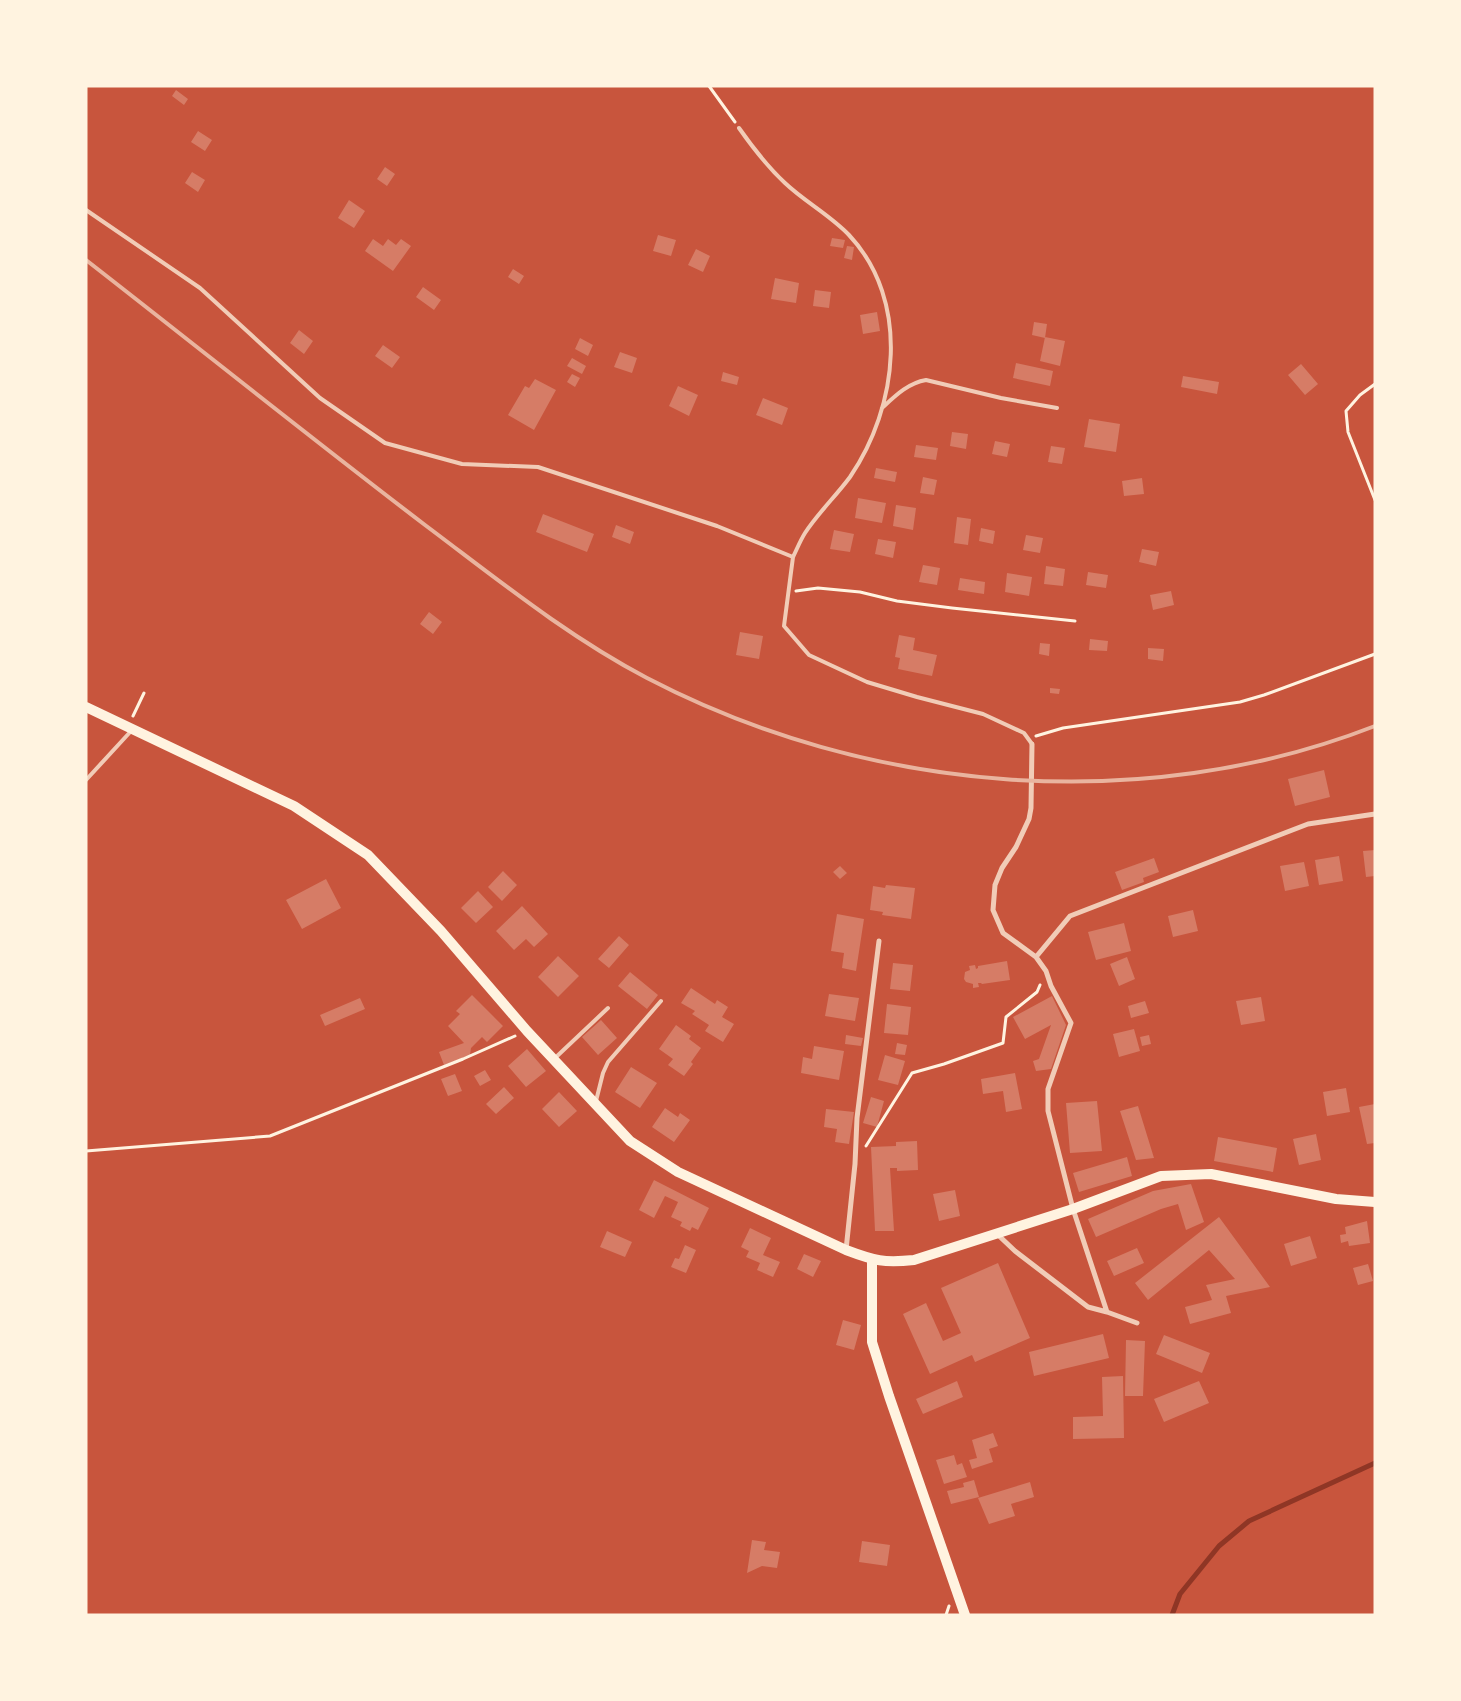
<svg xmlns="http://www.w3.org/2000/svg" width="1461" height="1701" font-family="Commissioner,sans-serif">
	<rect width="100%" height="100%" fill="#c8553d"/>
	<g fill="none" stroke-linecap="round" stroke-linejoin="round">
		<path stroke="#8f3625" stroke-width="5" d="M1172,1615L1180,1594L1219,1546L1249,1521L1375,1463"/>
	</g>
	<path fill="#d67c66" d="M176,90L188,99L184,105L172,96Z
		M198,131L212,140L205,151L191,142Z
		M385,167L395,174L387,186L377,179Z
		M192,172L205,180L198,192L185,183Z
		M349,200L365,211L354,228L338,218Z
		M658,235L676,240L671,256L653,251Z
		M832,238L845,240L843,248L830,246Z
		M373,239L383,246L388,239L396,245L401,239L411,246L393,271L365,251Z
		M847,246L854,247L852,260L844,258Z
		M696,249L710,256L703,272L688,265Z
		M513,269L524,276L519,284L508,277Z
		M775,278L799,283L796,303L771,299Z
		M423,287L441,300L434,310L416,297Z
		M815,290L831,292L829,308L813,306Z
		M877,312L880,331L863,334L860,315Z
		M1034,322L1047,324L1045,338L1032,335Z
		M299,330L313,341L304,354L290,343Z
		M1045,337L1065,341L1060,366L1040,361Z
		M580,338L593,345L588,356L575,349Z
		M383,345L400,357L392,368L375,356Z
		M620,352L637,358L632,373L614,367Z
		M572,358L586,366L582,374L567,366Z
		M1016,363L1053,371L1050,386L1013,378Z
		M1301,364L1318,384L1305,395L1288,375Z
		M723,372L739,377L737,385L721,381Z
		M572,374L580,378L575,387L567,382Z
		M1183,376L1219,382L1217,394L1181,387Z
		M535,379L556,390L534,430L508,415L525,386L529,388Z
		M678,386L698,395L689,416L669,406Z
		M763,398L788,408L782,425L756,415Z
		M1089,419L1120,424L1116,452L1084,447Z
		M952,432L968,434L966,449L950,446Z
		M995,441L1010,444L1007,457L992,454Z
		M916,445L938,448L936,460L914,457Z
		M1051,446L1065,448L1062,464L1048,462Z
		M876,468L897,472L895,482L874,478Z
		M923,477L937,480L934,495L920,493Z
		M1142,478L1144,494L1124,496L1122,481Z
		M858,498L886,503L882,523L855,518Z
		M896,505L916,508L913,530L893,526Z
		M543,514L594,534L587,552L536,532Z
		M957,517L971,519L968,545L954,543Z
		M616,525L634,532L630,544L612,537Z
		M981,528L995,531L993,544L979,541Z
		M834,530L854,534L850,552L830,549Z
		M1026,535L1043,538L1040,553L1023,550Z
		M878,539L896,542L893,558L875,554Z
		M1142,549L1159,552L1156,566L1139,562Z
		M923,565L940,568L937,585L919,582Z
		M1046,566L1065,569L1063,586L1044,584Z
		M1088,572L1108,575L1106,588L1086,585Z
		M1007,573L1032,577L1029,596L1005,592Z
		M960,578L985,582L984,594L958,590Z
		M1171,591L1174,605L1153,610L1150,595Z
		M429,612L442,622L433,634L420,624Z
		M740,632L763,636L759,659L736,655Z
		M899,635L915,638L913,650L937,655L932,676L898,669L900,658L895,657Z
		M1090,639L1108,641L1107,651L1089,650Z
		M1040,643L1050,644L1049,656L1039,654Z
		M1148,648L1164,649L1163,661L1148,659Z
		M1050,688L1060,689L1059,694L1050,693Z
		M1324,770L1330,797L1295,806L1288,779Z
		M1375,850V876L1366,877L1363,851Z
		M1339,856L1343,881L1319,885L1315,860Z
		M1154,858L1159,872L1143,878L1144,882L1122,890L1115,872Z
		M1304,862L1309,886L1285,891L1280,866Z
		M840,866L847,873L840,879L833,872Z
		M503,871L517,885L502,901L488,887Z
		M326,879L341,908L302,929L286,900Z
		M886,885L915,888L911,919L882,915L883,912L870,910L873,886L885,888Z
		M478,891L493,907L476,923L461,908Z
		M522,906L548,934L534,947L526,939L514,950L496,931Z
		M1193,910L1198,931L1173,937L1168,916Z
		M837,914L864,919L856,971L842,968L844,953L831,951Z
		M1124,923L1131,951L1096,960L1088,932Z
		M619,936L629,945L609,968L598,959Z
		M558,956L579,976L558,997L538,977Z
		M1127,957L1135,979L1119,986L1110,964Z
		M1007,961L1010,980L982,984L981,983H978L979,987L973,988V984L966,982L964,979L965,972L970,970L969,966L975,965L976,969L978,968V966Z
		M893,963L913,965L910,991L890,989Z
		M630,972L658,995L647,1009L618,986Z
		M691,988L715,1004L717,1000L728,1007L722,1017L734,1024L723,1042L705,1031L709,1025L692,1014L695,1011L681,1003Z
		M829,994L859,998L855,1021L825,1016Z
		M472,995L503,1026L487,1042L482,1037L471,1048L470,1055L444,1065L439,1052L464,1043L448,1026L460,1014L456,1011Z
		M1052,996L1066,1025L1051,1069L1036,1071L1033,1061L1039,1059L1051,1025L1025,1039L1013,1017Z
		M1261,997L1265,1021L1241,1025L1236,1001Z
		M360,998L365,1009L325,1026L320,1015Z
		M1145,1001L1149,1013L1131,1018L1128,1006Z
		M887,1004L911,1007L908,1035L884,1033Z
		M601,1020L617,1038L598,1055L582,1037Z
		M676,1025L691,1036L689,1039L701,1048L691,1062L693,1064L684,1076L668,1065L673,1059L659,1049Z
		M1134,1029L1140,1051L1119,1057L1113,1034Z
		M846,1035L863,1038L861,1046L845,1044Z
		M1149,1035L1151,1044L1142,1046L1140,1037Z
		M897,1043L907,1045L905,1055L895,1054Z
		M814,1046L844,1051L839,1080L801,1073L803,1057L812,1059Z
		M527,1049L546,1071L526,1087L508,1066Z
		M885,1055L905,1061L898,1085L878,1080Z
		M631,1067L657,1083L640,1108L615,1092Z
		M485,1070L491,1080L480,1086L474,1076Z
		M1015,1073L1022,1109L1006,1112L1003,1091L983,1094L981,1079Z
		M455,1074L462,1091L448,1096L441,1079Z
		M504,1087L514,1098L496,1114L486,1104Z
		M1346,1088L1350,1112L1327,1116L1323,1092Z
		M559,1092L577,1111L559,1127L542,1109Z
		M871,1097L884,1101L877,1127L863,1123Z
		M1097,1101L1102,1151L1070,1153L1066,1103Z
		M1375,1104V1143L1367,1144L1359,1107Z
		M1138,1106L1154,1158L1136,1160L1120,1111Z
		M665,1108L678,1117L680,1113L690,1120L674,1142L652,1127Z
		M826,1109L854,1112L849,1144L835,1142L837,1129L824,1127Z
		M1316,1134L1321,1160L1299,1165L1293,1139Z
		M1218,1137L1277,1148L1273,1172L1214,1161Z
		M917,1141L918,1170L897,1171V1168H890L894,1231H875L871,1147L896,1146V1142Z
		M1127,1157L1132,1176L1079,1192L1073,1173Z
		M654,1180L709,1208L698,1230L692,1227L690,1231L680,1226L682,1222L671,1217L678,1202L665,1196L654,1218L639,1210Z
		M1191,1184L1204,1222L1186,1230L1178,1204L1161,1209L1096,1237L1088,1219L1153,1191Z
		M955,1190L960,1216L939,1221L933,1194Z
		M1219,1217L1270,1287L1226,1296L1231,1313L1190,1324L1185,1307L1212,1300L1206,1285L1235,1279L1209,1250L1148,1300L1135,1283Z
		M1367,1221L1370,1243L1349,1246L1348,1241L1341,1243L1340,1235L1346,1234L1345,1227Z
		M750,1228L771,1238L763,1255L780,1262L773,1277L757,1270L760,1263L746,1257L749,1251L741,1247Z
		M607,1231L632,1242L625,1257L600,1247Z
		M1310,1236L1317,1258L1291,1266L1284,1244Z
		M685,1245L696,1250L686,1273L671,1267L675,1258L679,1259Z
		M1137,1248L1144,1263L1114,1276L1107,1261Z
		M804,1254L821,1261L813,1277L797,1269Z
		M998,1263L1030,1338L975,1362L972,1355L930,1374L903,1314L926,1303L943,1341L961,1333L941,1288Z
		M1368,1264L1373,1281L1358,1285L1353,1268Z
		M843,1320L861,1325L854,1350L836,1345Z
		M1103,1334L1109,1358L1034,1376L1029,1352Z
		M1164,1335L1210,1353L1202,1373L1156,1354Z
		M1126,1340L1145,1341L1143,1396H1125Z
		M1123,1376L1124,1438L1073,1439V1417L1103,1416L1102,1377Z
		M957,1381L963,1397L923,1414L916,1399Z
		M1199,1381L1209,1403L1164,1422L1154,1399Z
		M993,1433L998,1446L989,1449L993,1462L972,1469L969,1460L977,1458L972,1440Z
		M954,1455L957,1465L962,1463L967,1477L944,1484L936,1460Z
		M974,1480L979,1497L951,1504L947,1491L964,1487L963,1483Z
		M1030,1482L1034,1497L1011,1504L1015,1516L989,1524L978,1498Z
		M752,1540L766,1542L764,1550L780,1552L777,1568L762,1566L747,1573Z
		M862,1541L890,1545L887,1566L859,1562Z"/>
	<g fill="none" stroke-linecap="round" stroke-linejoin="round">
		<path stroke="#fff3e0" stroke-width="3" d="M709,86L735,122
			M1375,384L1360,395L1346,411L1348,432L1375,500
			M796,591L818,588L860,592L897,601L952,608L1075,621
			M133,716L144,693
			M1036,736L1063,728L1240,702L1264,695L1375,654
			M866,1146L912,1073L944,1064L1003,1043L1006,1017L1037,992L1040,985
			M86,1151L270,1136L463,1059L515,1036
			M946,1615L949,1606"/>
		<path stroke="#f1ccb7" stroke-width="4" d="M739,128C753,148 767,166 785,183C805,202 830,215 849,235C911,301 898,407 850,477C836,496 818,513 805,533C800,541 797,549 793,557
			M86,210L200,288L320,398L385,443L462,464L538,467L717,526L793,557L784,626L809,655L867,682L917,697L983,714L1024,733L1032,744
			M882,408C895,396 908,383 926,380L1001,398L1057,408
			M86,780L132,730
			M554,1059L608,1008
			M596,1101L603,1073L608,1062L661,1001"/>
		<path stroke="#f1ccb7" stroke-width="5" d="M1032,744L1031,808L1029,819L1016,847L1002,868L995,885L993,910L1003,933L1036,957L1046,971L1051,986L1071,1023L1048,1089V1111L1073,1209L1107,1312L1137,1323
			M1036,957L1070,916L1308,824L1375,814
			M996,1233L1015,1251L1088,1307L1107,1312
			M846,1250L855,1164L857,1118L879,941"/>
		<path stroke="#fff3e0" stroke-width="10" d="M86,707L294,806L368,855L441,931L527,1031L630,1141L678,1172L846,1250C875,1261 884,1263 914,1260L1073,1209L1161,1176L1211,1174L1336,1199L1375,1202
			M872,1260V1342L889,1396L965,1615"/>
		<path stroke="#e9b49f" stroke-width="4" d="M86,260C199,348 311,438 425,525C497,579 567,636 647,678C867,793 1142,817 1375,726"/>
	</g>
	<rect width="1461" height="1701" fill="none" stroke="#fff3e0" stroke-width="175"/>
</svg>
